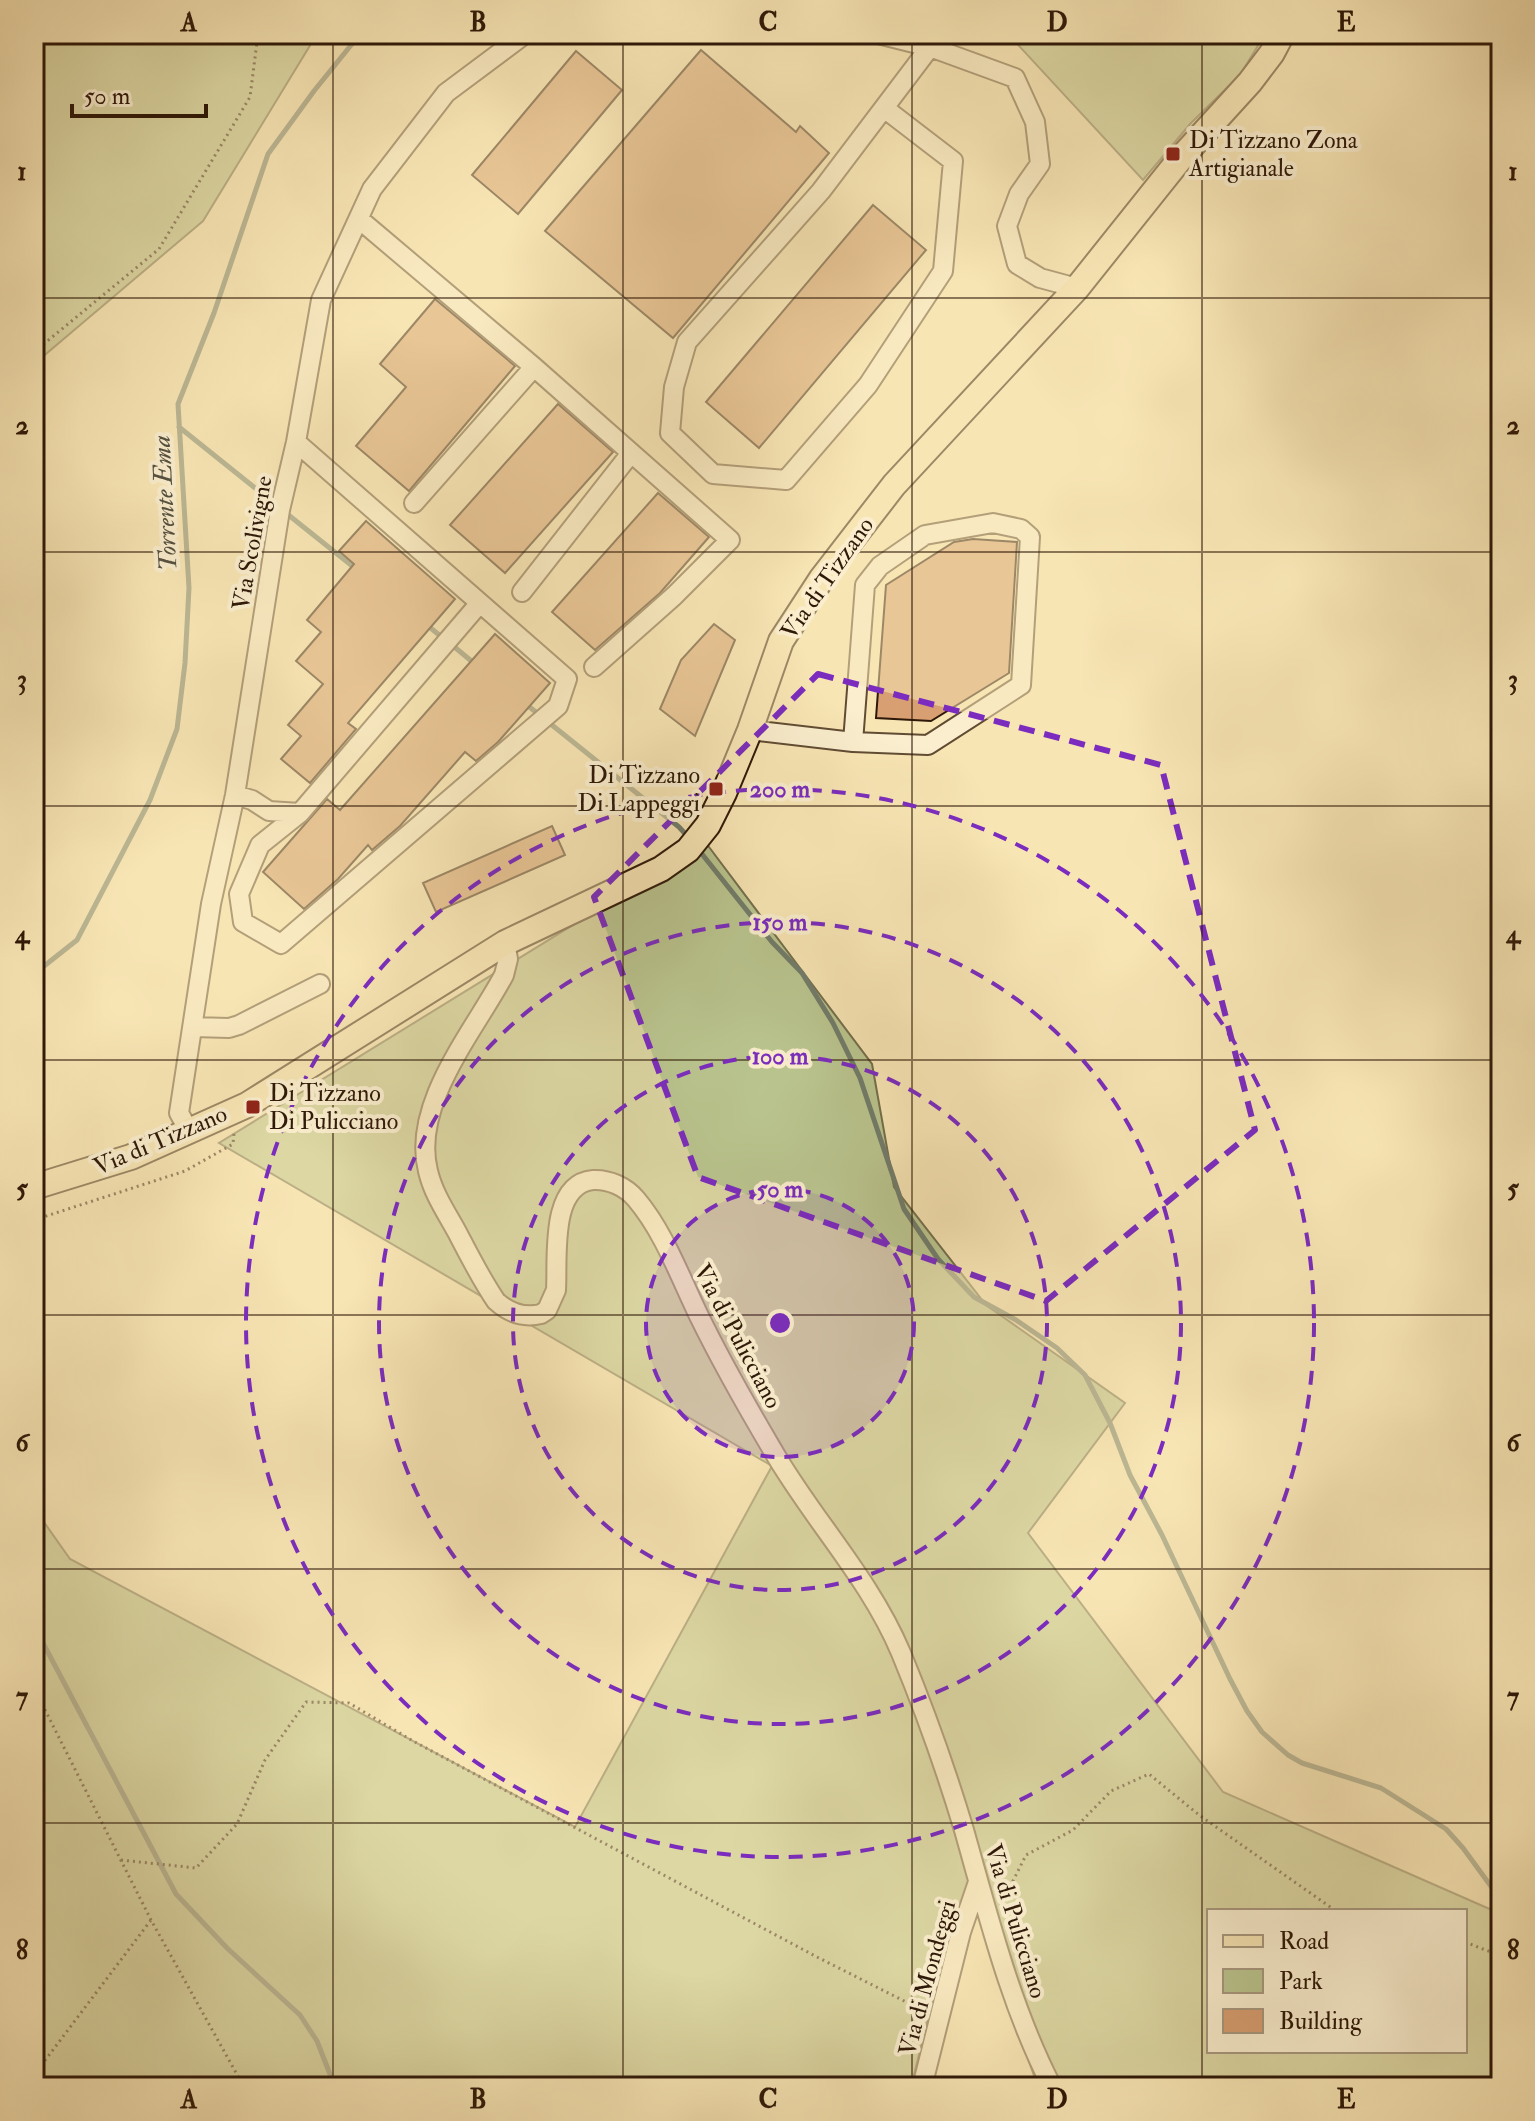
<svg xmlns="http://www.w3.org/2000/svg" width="1535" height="2121" font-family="'IM FELL Double Pica',serif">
	<rect width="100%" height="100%" fill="#f8e5b4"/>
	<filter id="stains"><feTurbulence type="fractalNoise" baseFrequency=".0025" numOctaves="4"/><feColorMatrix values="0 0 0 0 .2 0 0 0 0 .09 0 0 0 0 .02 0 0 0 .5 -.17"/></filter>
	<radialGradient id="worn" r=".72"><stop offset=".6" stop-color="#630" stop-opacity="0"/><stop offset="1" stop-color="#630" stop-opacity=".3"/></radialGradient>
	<path fill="#bac58f" stroke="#746e4c" stroke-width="2" fill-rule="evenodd" d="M34,34H317L203,221L34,364Z
		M1008,34H1265L1240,75L1191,123L1143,180Z
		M706,843L872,1064L894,1187L986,1305L1125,1403L1028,1533L1223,1792L1501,1914V2087H1038L968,1888L929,2014L911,2087H34V1508L70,1559L575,1827L772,1466L219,1143ZM1209,1911H1465V2051H1209Z"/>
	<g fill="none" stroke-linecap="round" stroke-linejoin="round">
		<path stroke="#717c6a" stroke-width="5" d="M179,427L275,504
			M286,513L356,569
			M427,625L444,639
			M452,645L475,664
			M527,705L679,827L689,838
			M698,849L772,942L802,973L833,1023L860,1078L904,1209L938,1259L974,1297L1016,1320L1057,1348L1085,1375L1110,1423L1130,1475L1162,1535L1230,1679L1247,1711L1262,1732L1288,1755L1302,1763L1381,1788L1446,1829L1463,1848L1501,1900
			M34,974L77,940L150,800L177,729L185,663L189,588L178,404L214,313L268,154L314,91L360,34
			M34,1626L176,1894L227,1948L300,2015L317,2041L335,2087"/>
	</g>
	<path fill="#d89f72" stroke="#2e1808" stroke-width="2" d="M701,50L796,132L800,126L829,153L673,338L545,231Z
		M576,51L622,90L518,214L472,175Z
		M873,205L926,250L759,448L706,402Z
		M435,299L515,366L409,491L356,446L406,387L380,364Z
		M558,404L613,452L505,573L450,525Z
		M658,493L709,537L660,593L595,650L552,612Z
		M366,521L455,599L348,723L356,729L310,783L281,759L301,736L288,725L323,684L296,661L321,632L307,620L354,564L339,551Z
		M973,539L1017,542L1009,673L931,721L876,718L886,585L954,542Z
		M714,624L735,640L695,736L660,709L681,660Z
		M495,634L550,683L498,742L476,761L465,752L400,826L372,850L368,845L338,879L304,909L263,872L327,799L340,810Z
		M552,826L565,855L436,912L423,883Z"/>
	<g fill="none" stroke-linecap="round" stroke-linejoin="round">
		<defs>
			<path id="minor" d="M878,34L930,47L1015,78L1035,122L1040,164L1019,194L1007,226L1017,264L1040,278L1077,288
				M884,108L953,161L943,271L868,385L786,480L713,474L670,433L674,387L687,342L821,191L930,47
				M359,219L534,367L730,540L674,596L594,667
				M296,442L567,679L558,706L281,944L243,922L239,894L260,845L300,813L479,604
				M414,503L534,367
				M522,592L631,453
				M750,730L853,742L928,745L1021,685L1030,537L1021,529L993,523L925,535L880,566L865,585L853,742
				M235,795L252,800L269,811L300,813
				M505,943L508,959L504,975C475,1030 411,1104 428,1171C433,1193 446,1212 457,1232C469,1255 481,1279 496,1301C509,1313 524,1318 541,1314L547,1310L556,1290C558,1259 549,1184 593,1180C609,1179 626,1187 636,1199C664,1232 680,1277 699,1316C721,1361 746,1405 772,1449C812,1519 869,1577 901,1653C925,1711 946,1770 964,1830C989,1918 1010,2005 1052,2087
				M193,1027L229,1028L239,1025L320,984
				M189,1131L179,1113L211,904L235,795L280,510L296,442L321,300L372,189L446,93L525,34
				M922,2087L961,1932L978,1882"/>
			<path id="major" d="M34,1187L131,1157L247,1105L505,943L661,869L688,850L708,825L724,793L750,730L781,641L822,578L894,485L1077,288L1180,159L1250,82L1272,53L1282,34"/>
		</defs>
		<use href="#minor" stroke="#604b33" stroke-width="22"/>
		<use href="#major" stroke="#2e1808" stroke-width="28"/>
		<path stroke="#2e1808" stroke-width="3" stroke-dasharray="2 4" stroke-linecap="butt" d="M34,352L159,249L250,97L258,34
			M34,1220L185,1171L233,1144L234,1133
			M34,1688L151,1920L244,2087
			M121,1860L196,1868L237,1824L265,1760L306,1702L349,1703L413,1741L817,1957L924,2011
			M1002,1903L1026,1855L1073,1830L1111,1791L1149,1774L1199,1815L1336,1911H1341
			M1465,1942L1501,1956
			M34,2075L151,1920"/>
		<use href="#minor" stroke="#faeece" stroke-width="18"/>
		<use href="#major" stroke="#f8e5b4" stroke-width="24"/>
	</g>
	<path d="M0 0H1535V2121H0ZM818,674L1161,765L1255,1130L1046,1301L698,1177L594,897Z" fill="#f8e5b4" fill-opacity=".55" fill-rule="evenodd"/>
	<path fill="none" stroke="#7b2cbf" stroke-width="6" stroke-dasharray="16 10" stroke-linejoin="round" d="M818,674L1161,765L1255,1130L1046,1301L698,1177L594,897Z"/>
	<path fill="none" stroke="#2e1808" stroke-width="2" stroke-opacity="0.55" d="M333,34V2087M623,34V2087M912,34V2087M1202,34V2087M34,298H1501M34,552H1501M34,806H1501M34,1060H1501M34,1315H1501M34,1569H1501M34,1823H1501"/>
	<circle cx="780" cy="1323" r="134" fill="#7b2cbf" fill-opacity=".12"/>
	<g fill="none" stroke="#7b2cbf" stroke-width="4" stroke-dasharray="14 10">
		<circle cx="780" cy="1323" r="134"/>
		<circle cx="780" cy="1323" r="267"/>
		<circle cx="780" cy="1323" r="401"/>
		<circle cx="780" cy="1323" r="534"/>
	</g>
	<g fill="#8f2418" stroke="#faeece" stroke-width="3">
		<rect x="1165" y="146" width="16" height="16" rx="4"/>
		<rect x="708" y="781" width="16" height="16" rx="4"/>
		<rect x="245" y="1099" width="16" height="16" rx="4"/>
	</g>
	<g text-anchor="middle" stroke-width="8" stroke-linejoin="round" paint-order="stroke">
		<g font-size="24" fill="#2e1808" stroke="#faeece" text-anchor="start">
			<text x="1189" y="148">Di Tizzano Zona<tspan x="1189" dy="28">Artigianale</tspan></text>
			<text x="700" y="783" text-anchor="end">Di Tizzano<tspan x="700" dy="28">Di Lappeggi</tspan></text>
			<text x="269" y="1101">Di Tizzano<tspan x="269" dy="28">Di Pulicciano</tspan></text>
		</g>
		<g font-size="24" fill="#2e1808" stroke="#faeece">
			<text transform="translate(252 543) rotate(-80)" y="8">Via Scolivigne</text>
			<text transform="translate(827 578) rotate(-55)" y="8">Via di Tizzano</text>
			<text transform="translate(160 1140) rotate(-23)" y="8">Via di Tizzano</text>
			<text transform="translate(738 1336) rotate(62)" y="8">Via di Pulicciano</text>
			<text transform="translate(1016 1921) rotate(73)" y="8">Via di Pulicciano</text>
			<text transform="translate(927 1978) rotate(-75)" y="8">Via di Mondeggi</text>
		</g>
		<g font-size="26" font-style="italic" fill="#555241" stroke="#faeece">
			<text transform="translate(164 503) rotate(-93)" y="9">Torrente Ema</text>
		</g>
	</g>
	<circle cx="780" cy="1323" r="12" fill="#7b2cbf" stroke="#faeece" stroke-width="4"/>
	<g font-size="24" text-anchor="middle" font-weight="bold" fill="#7b2cbf" stroke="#faeece" stroke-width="8" stroke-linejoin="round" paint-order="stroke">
		<text x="780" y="797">200 m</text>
		<text x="780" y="930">150 m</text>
		<text x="780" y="1064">100 m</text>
		<text x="780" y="1197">50 m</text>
	</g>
	<rect width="1535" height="2121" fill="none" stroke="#f8e5b4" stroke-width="88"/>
	<rect x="1207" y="1909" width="260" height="144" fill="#faeece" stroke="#a8987f" stroke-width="2"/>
	<rect x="1223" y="1935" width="40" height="12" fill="#f8e5b4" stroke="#a8987f" stroke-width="2"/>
	<text x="1279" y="1949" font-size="24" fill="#2e1808">Road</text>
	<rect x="1223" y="1969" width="40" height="24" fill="#bac58f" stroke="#a8987f" stroke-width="2"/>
	<text x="1279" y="1989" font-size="24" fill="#2e1808">Park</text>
	<rect x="1223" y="2009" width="40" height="24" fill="#d89f72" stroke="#a8987f" stroke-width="2"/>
	<text x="1279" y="2029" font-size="24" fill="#2e1808">Building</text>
	<path d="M72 104v12h134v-12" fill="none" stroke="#2e1808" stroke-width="4"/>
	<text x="84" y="104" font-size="24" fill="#2e1808" stroke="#faeece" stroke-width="6" paint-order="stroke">50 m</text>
	<rect x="44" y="44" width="1447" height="2033" fill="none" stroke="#2e1808" stroke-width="3"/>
	<g font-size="26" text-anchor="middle" font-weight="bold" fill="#2e1808">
		<text x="189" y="31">A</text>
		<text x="478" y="31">B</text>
		<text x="768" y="31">C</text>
		<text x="1057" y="31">D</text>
		<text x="1346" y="31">E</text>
		<text x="22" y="180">1</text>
		<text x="1513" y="180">1</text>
		<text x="22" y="434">2</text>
		<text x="1513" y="434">2</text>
		<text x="22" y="688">3</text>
		<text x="1513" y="688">3</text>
		<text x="22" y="943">4</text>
		<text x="1513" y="943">4</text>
		<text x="22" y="1197">5</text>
		<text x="1513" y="1197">5</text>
		<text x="22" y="1451">6</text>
		<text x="1513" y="1451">6</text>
		<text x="22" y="1705">7</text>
		<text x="1513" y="1705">7</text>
		<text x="22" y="1959">8</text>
		<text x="1513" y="1959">8</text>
		<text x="189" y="2108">A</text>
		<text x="478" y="2108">B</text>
		<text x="768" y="2108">C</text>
		<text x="1057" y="2108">D</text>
		<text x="1346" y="2108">E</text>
	</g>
	<rect width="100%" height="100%" filter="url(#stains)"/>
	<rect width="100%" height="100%" fill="url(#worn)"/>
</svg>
